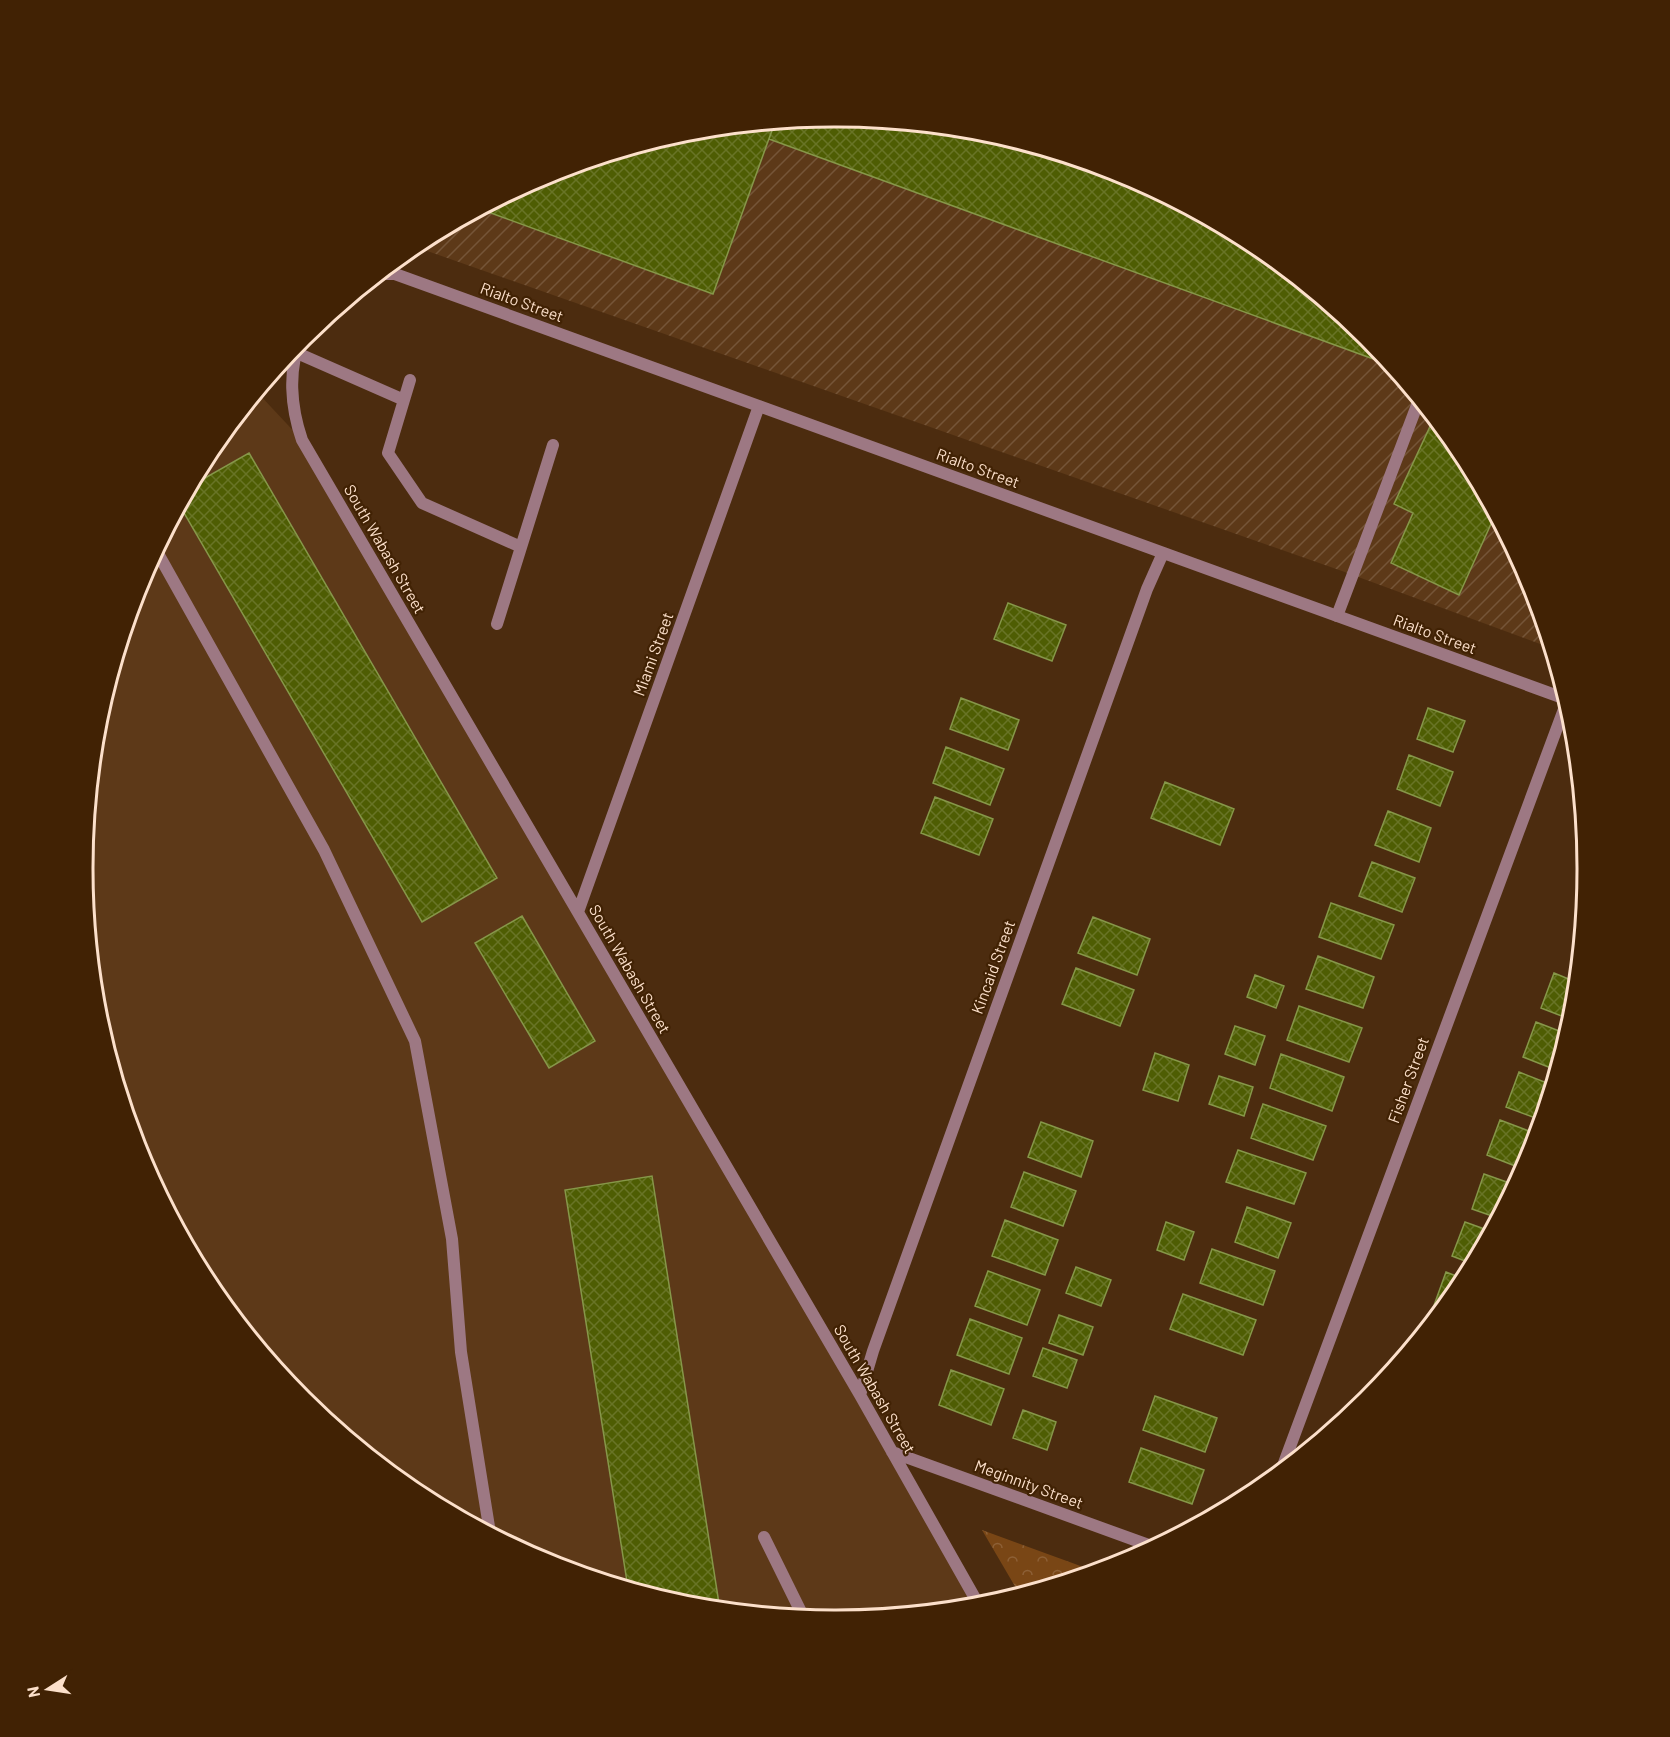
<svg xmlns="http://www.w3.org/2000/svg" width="1670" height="1737" font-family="Barlow,sans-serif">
	<defs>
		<pattern id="industrial-furrows" width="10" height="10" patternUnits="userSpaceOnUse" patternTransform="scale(1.5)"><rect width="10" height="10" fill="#5d3918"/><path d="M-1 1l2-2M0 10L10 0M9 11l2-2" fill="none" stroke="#755538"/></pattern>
		<pattern id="forest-crowns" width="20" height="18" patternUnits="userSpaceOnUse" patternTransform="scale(1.5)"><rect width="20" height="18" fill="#794615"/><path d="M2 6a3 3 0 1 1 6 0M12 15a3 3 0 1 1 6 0" fill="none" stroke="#8d6036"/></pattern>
		<pattern id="building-cross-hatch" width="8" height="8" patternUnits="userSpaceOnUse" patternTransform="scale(1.5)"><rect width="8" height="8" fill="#4e5d03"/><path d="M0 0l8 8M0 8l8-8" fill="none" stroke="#687426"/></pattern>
	</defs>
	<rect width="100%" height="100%" fill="#4c2c0f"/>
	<path fill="#5d3918" d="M257,392L302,440L980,1607L835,1621L688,1606L547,1564L417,1494L303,1400L209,1286L140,1156L97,1015L83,868L97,721L140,580L210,450Z"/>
	<path fill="url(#industrial-furrows)" d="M835,116L982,131L1123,173L1253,243L1367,337L1461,451L1530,581L1551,648L1342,571L413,246L547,173L689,130Z"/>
	<path fill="url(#forest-crowns)" d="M982,1530L1097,1572L1020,1595Z"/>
	<path fill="url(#building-cross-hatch)" stroke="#869749" stroke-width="1.5" d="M835,116L982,131L1123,173L1253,243L1367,337L1390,365L769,139L775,122Z
		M775,122L713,294L480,209L547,173L689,130Z
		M1434,418L1461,451L1495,515L1459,595L1391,563L1413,513L1394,504Z
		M249,453L497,878L422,922L180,506L195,477L198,482Z
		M1008,603L1066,625L1052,661L994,639Z
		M961,698L1019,720L1008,750L950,729Z
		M1428,708L1465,721L1453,752L1417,739Z
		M946,747L1004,769L990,805L933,783Z
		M1409,755L1453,772L1440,806L1397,789Z
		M1165,782L1234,809L1220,845L1151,818Z
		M935,797L993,819L979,855L921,833Z
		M1388,811L1431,828L1419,862L1375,845Z
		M1372,862L1415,878L1402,912L1359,896Z
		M1331,903L1394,925L1381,959L1319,937Z
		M522,916L595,1041L549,1068L475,943Z
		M1093,917L1150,939L1137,975L1078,953Z
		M1318,956L1374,977L1363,1008L1306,989Z
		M1076,968L1134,990L1120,1026L1062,1004Z
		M1554,973L1576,982L1572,1020L1541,1008Z
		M1255,975L1284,986L1276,1008L1247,997Z
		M1299,1006L1362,1028L1349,1062L1287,1040Z
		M1536,1022L1567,1034L1556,1070L1523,1057Z
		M1235,1026L1265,1036L1255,1065L1225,1054Z
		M1155,1053L1189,1065L1178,1101L1143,1090Z
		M1281,1054L1344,1077L1332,1111L1270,1088Z
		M1519,1072L1552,1085L1541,1120L1506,1107Z
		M1219,1076L1253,1087L1244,1116L1209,1104Z
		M1263,1104L1326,1126L1313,1160L1251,1138Z
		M1500,1120L1537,1134L1530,1157L1523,1169L1487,1155Z
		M1041,1122L1093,1141L1081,1177L1028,1157Z
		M1238,1150L1306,1173L1294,1204L1226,1182Z
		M1024,1172L1076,1191L1063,1226L1011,1207Z
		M1484,1174L1515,1185L1498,1218L1472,1209Z
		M652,1176L720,1610L688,1606L628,1588L565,1190Z
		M1247,1207L1291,1223L1278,1258L1235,1242Z
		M1005,1220L1058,1240L1045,1275L992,1256Z
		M1166,1222L1194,1232L1184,1260L1157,1250Z
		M1465,1222L1490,1231L1473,1264L1452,1256Z
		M1212,1249L1275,1271L1263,1305L1200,1283Z
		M1076,1267L1111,1280L1101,1306L1066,1293Z
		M988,1271L1040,1290L1027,1325L975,1306Z
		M1446,1272L1464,1279L1441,1311L1433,1308Z
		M1183,1294L1256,1320L1243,1355L1170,1329Z
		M1059,1315L1093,1327L1083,1355L1049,1343Z
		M970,1319L1022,1338L1009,1374L957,1355Z
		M1043,1348L1077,1360L1067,1388L1033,1376Z
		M951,1370L1004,1389L991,1425L939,1405Z
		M1155,1396L1217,1418L1205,1452L1143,1430Z
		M1023,1410L1056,1422L1047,1450L1013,1438Z
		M1141,1448L1204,1470L1192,1504L1129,1482Z"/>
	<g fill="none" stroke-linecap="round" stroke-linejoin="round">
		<path stroke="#9d7883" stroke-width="12" d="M297,353L404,400
			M410,380L388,453L422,503L521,547
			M156,550L324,850L415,1041L452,1239L461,1352L490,1533
			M1337,616L1419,400
			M497,624L553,445
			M764,1537L804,1618"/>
		<path stroke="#9d7883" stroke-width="12" d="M379,274H395L1566,699
			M302,337C287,369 291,408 302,440L860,1395L980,1607
			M578,912L759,406
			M860,1395L873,1351L1147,589L1163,553
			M892,1452L1154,1547
			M1281,1471L1567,701"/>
	</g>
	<g text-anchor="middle" stroke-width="4.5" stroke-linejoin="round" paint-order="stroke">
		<g font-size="16" fill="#fce0cb" stroke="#412204">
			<text transform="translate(522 302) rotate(20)" y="6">Rialto Street</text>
			<text transform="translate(978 468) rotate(20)" y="6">Rialto Street</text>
			<text transform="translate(385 549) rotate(60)" y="6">South Wabash Street</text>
			<text transform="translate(1435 634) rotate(20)" y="6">Rialto Street</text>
			<text transform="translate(653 654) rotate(-70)" y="6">Miami Street</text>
			<text transform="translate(993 967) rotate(-70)" y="6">Kincaid Street</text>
			<text transform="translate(630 969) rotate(60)" y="6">South Wabash Street</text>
			<text transform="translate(1408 1080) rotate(-70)" y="6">Fisher Street</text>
			<text transform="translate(875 1389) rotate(60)" y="6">South Wabash Street</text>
			<text transform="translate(1029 1484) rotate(20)" y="6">Meginnity Street</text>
		</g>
	</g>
	<path d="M0 0H1670V1737H0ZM834 127H836A741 741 0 0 1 1577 868V869A741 741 0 0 1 836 1610H834A741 741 0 0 1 93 869V868A741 741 0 0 1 834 127Z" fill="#412204" fill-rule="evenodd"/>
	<path fill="none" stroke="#fce0cb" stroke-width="3" d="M834 127H836A741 741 0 0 1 1577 868V869A741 741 0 0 1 836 1610H834A741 741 0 0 1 93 869V868A741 741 0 0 1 834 127Z"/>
	<g transform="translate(48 1689) rotate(258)" stroke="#412204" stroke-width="4.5" paint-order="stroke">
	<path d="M0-4.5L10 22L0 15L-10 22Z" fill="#fce0cb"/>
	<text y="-9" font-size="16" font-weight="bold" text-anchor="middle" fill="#fce0cb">N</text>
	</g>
</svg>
